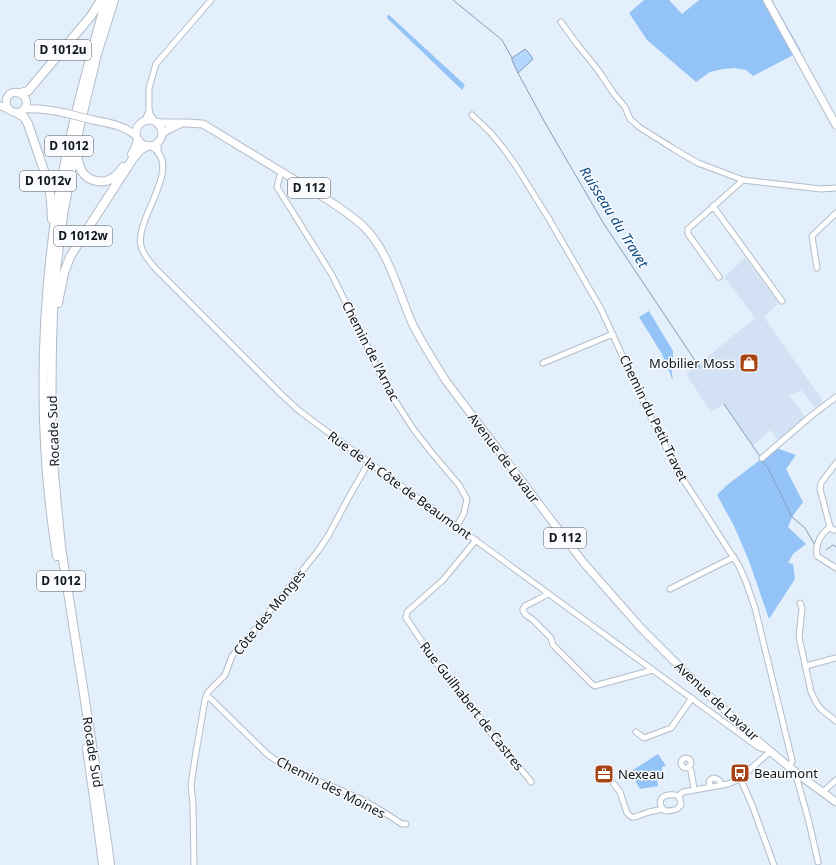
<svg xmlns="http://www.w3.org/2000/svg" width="836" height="865" font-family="'Noto Sans',sans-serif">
	<rect width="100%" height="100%" fill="#e4effc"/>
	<path fill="#d2e2f4" d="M745,258L779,303L764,317L823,401L815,408L801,390L795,393L789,395L805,417L778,440L770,430L753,446L724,404L711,412L686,374L755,318L724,277Z"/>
	<path fill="#94c3f7" d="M644,0H669L682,14L699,0H772L801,51L753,76L746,70L735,68L723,69L710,72L696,82L647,40L629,13Z
		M388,14L465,85L462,90L387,18Z
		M649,311L673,351V356L671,367L673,381L662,354L639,317Z
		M776,448L796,455L786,469L803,502L792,517L788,527L806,544L793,554L788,563L793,564L795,579L769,619L749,561L734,526L717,495L727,485Z
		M658,754L666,766L662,767L663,778L657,779L658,786L640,789L630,772Z"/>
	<path fill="#b5d7fd" stroke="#849db9" d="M525,49L528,52L533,59L518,73L512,60V58Z"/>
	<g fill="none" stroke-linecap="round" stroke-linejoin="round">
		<path stroke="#849db9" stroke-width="1" d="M453,0L502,40L512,58
			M518,73L544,121L604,224L700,368
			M724,404L761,458
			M762,461L768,468L792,517L805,528L815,545
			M826,550L833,545L836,547"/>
		<defs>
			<path id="minor" d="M561,22L577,44L598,70L614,94L625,107L630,119L639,127L674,149L698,163L743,180L821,189L836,188
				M472,115L490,132L504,149L516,166L549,219L601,309L648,412L673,461L683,479L739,566L746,582L755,608L792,760V762L789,766
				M145,120L149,111
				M154,120L150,114L149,108V88L156,64L211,0
				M150,146C186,165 134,218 141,246C143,255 151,263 156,269L280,393L297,409L314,422L758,747L763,749L765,747
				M158,153V145L160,140
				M281,171L277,187L332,275L363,337L385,385L414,430L432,453L459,485L467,499L464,513L457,526
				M713,206L782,301
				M817,268L812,236L836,213
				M719,277L688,234V229L743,180
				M543,363L613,334
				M762,458L811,416L836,397
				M836,463L821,483L820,489L830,527L833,530H836
				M830,527C821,534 815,544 817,556L836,568
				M476,540L443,580L407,612L406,618L446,677L479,716L497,742L514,761L529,779L531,782
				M670,589L734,557
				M548,593L546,595L537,600L525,606L523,609V611L526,615L532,619L551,638L553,645L592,684L595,686L598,685L653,670
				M800,603L802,608L799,637L811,692L817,704L822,710L836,721
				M806,666L836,658
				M206,696L211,699L267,754C293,774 324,782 354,796C371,803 386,814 402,824H406
				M636,732L644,738L671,728L692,698
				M771,751L741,777L742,782L752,805L774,865
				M681 763a5 5 0 1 1 10 0a5 5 0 1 1-10 0Z
				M689,766L691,771L694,789
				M799,775L797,779L809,822L818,862
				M614,784L620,792L627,813L629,815L632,817H635L649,812L663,809
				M710,787L709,782L711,779L714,778C718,779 720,780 721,785
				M823,792L836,780
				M678,796L680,799L681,805L677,809C674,810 670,811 667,811C662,811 658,802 662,798C665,794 675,794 678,796L683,792L728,784L739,779L741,777
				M194,865L193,804L191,785L195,758L205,700L208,692L225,675L232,656L237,650L252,633L318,551L328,536L350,495L369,462"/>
			<path id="major" d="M767,0L836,125
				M0,106C7,107 9,111 14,112C17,113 20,113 23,110C34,101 17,85 8,96C5,100 6,104 8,108
				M24,109C38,108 51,110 65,113
				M136 133a13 13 0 1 1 26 0a13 13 0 1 1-26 0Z
				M93,120C108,123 124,125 136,136
				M156,122L161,123H186L203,124L328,200C340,208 352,216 363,226C389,251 398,291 412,323C422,343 434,362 446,381L583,562L641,628L704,691L765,747L799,775L836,802
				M162,134L169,129L180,124"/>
			<path id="highway" d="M20,93L28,91L91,16L101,0
				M17,113L24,117L28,124L49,185L51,201L52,219
				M78,152C77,165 82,179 97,181C100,181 104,182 106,181C114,179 119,173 123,167
				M132,154L135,149L138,140
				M58,303L64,273L70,257L81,239L132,160L140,150L147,146
				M57,556C38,439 40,317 58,200C69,133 88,66 106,0
				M87,748L100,841L103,865
				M110,865L107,841L61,547L51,442L52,341L54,286L63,215L79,129L97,54L114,0"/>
		</defs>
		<use href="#minor" stroke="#b3bdc9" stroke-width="7"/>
		<use href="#major" stroke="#b3bdc9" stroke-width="9"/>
		<use href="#highway" stroke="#b3bdc9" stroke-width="10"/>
		<use href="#minor" stroke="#fff" stroke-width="5"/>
		<use href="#major" stroke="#fff" stroke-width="7"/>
		<use href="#highway" stroke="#fff" stroke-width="8"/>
		<defs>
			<path id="major-bridge" d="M65,113L93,120"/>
		</defs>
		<use href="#major-bridge" stroke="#b3bdc9" stroke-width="9" stroke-linecap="butt"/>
		<use href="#major-bridge" stroke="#fff" stroke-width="7"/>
	</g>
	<defs>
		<symbol id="shop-square" viewBox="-11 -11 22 22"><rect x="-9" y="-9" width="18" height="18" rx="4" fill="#a84314" stroke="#f9fbfe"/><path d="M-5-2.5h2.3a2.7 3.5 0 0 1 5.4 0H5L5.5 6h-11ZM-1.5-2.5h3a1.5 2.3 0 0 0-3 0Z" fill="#fff"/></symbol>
		<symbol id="bus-square" viewBox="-11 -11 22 22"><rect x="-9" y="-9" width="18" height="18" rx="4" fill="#a84314" stroke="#f9fbfe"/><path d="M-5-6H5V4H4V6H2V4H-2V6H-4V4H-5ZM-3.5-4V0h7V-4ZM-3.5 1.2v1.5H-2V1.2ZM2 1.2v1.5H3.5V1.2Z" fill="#fff"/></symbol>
		<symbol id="office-square" viewBox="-11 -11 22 22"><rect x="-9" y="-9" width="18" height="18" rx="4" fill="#a84314" stroke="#f9fbfe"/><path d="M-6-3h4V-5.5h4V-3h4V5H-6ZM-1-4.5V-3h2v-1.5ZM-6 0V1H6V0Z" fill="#fff"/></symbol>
	</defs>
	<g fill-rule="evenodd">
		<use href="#shop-square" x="738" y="352" width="22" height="22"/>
		<use href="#bus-square" x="729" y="762" width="22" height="22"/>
		<use href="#office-square" x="593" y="763" width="22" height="22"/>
	</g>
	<g text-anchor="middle" stroke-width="3" stroke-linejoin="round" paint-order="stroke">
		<g fill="#f9fbfe" stroke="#575a5e" stroke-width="1">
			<rect x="35" y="40" width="56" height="20" rx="3"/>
			<rect x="45" y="136" width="48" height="20" rx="3"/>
			<rect x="20" y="171" width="56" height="20" rx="3"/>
			<rect x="288" y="178" width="42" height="20" rx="3"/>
			<rect x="54" y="226" width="58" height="20" rx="3"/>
			<rect x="544" y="528" width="42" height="20" rx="3"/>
			<rect x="37" y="571" width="48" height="20" rx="3"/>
		</g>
		<g font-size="12" font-weight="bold" fill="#111519">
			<text x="63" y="54">D 1012u</text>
			<text x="69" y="150">D 1012</text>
			<text x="48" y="185">D 1012v</text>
			<text x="309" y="192">D 112</text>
			<text x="83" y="240">D 1012w</text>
			<text x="565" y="542">D 112</text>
			<text x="61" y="585">D 1012</text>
		</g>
		<g font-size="13" fill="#111519" stroke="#f9fbfe">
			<text transform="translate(371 351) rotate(63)" y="5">Chemin de l'Arnac</text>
			<text transform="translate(654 418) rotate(64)" y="5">Chemin du Petit Travet</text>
			<text transform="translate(53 431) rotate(-92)" y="5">Rocade Sud</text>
			<text transform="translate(504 458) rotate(53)" y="5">Avenue de Lavaur</text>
			<text transform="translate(400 485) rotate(36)" y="5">Rue de la Côte de Beaumont</text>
			<text transform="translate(269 612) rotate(-51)" y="5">Côte des Monges</text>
			<text transform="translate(717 701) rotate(43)" y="5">Avenue de Lavaur</text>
			<text transform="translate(472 706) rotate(52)" y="5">Rue Guilhabert de Castres</text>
			<text transform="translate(93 752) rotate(81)" y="5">Rocade Sud</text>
			<text transform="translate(331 787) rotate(27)" y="5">Chemin des Moines</text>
		</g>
		<g font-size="13" fill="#111519" stroke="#f9fbfe" text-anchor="start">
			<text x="735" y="368" text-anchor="end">Mobilier Moss</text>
			<text x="754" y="778">Beaumont</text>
			<text x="618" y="779">Nexeau</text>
		</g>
		<g font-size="14" font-style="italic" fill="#0e4981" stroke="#f9fbfe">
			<text transform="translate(614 217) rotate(58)" y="5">Ruisseau du Travet</text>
		</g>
	</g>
</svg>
